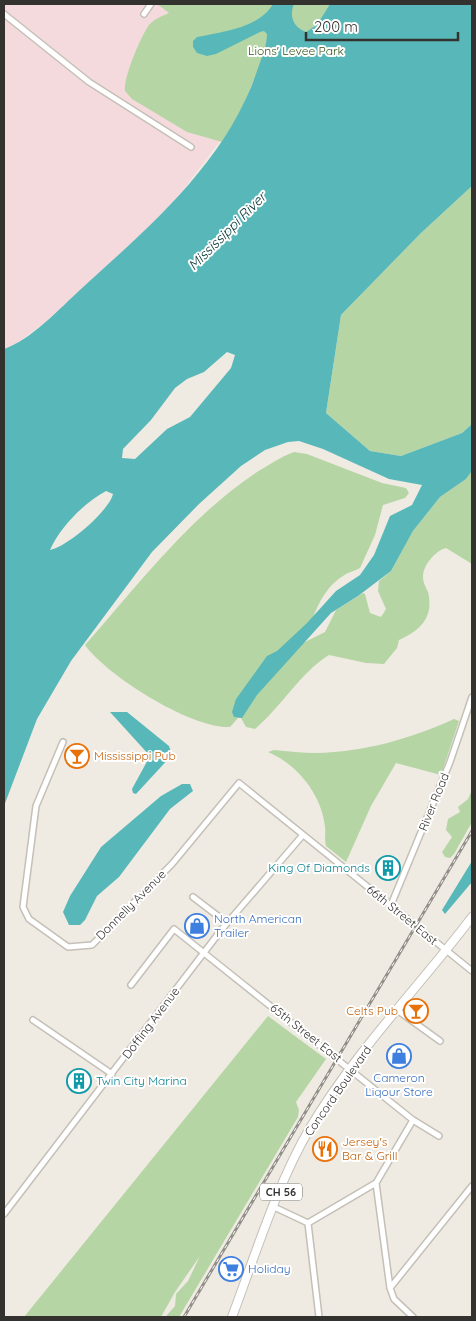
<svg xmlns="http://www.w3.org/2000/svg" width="476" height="1321" font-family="Quicksand,sans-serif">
	<rect width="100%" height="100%" fill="#efebe2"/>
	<path fill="#f5dadd" d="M4,4H157L254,79L235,121L180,194L144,232L45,322L13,346L4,349Z"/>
	<path fill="#b6d5a5" d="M157,4H393L254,79L242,109L222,142L187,132L132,99L125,91C123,78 141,36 149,25C154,19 162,16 169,13Z
		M472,186V424L462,433L401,456L370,451L326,413L341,315L421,233Z
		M294,452L307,454L382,483L406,488L409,493L405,498L383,505L375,535L360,568C355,571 348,572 343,576C320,590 313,619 303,643L325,632L336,610L363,593L365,594L370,613L381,617L386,609L378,591L379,581L391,571L413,531L440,497L466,479L472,471V564L446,548C435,551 423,565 423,577C423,582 426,588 428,592C434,617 421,630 399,640L397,648L384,664L366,663L329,655C300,673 282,706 255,729L246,727L241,718H238L230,727C192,729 107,676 85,645C139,584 189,517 257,472C269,465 280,457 294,452Z
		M454,719L459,721L441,775L396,763L371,806L346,862L326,846C324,839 326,834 325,827C322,795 297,764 268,752L274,750C288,751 302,753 316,753C364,752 410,739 454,719Z
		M472,790V822L454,854L450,858L445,857L442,852L452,837L446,830L448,819L460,812L458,807L468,799Z
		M268,1016L326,1059L296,1102L299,1110L298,1117L179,1317H167V1315L175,1306L176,1294L188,1281L200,1256L175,1292L161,1317H24Z"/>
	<path fill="#58b8b9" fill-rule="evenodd" d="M273,4H294C289,16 293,27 306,32L317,25L330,4H472V186L421,233L341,315L326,413L370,451L401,456L462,433L472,424V471L466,479L440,497L413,531L391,571L358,596L331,613L257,695L242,718L234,717L232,712L236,699L267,656L277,651L307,623L336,591L360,575L374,555L390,516L412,505L422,485L389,479L323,449L299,441L288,442L265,450L241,466L199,504L152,552L71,661L37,719L4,806V349C31,340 60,308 81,289C150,226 226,162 257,71C261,59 267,46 267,34L264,31L260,32L216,54L207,56L197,53L193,47V41L197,37C222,32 259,28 273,4ZM227,352L235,355L231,368L190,417L167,429L135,459L122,458L123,449L151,420L175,388L187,379L204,372ZM106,491L113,494C109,511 67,547 50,550C61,526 83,504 106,491Z
		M110,712H127L169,746L172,755L136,794L133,793L132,789L150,756Z
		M182,784H190L193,791L170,809L119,877L97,896L85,920L80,925H69L63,912L70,896L101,847L161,796Z
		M472,861V882L445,914L442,910Z"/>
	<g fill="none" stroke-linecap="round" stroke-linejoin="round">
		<defs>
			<path id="minor" d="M4,14L89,82L191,147
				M144,14L151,4
				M63,742L36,806L23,907L29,919L68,947L92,945L172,864L239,783L472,971
				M193,897L227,923
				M391,905L450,762L472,697
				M131,985L174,929L413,1120L439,1136
				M397,1010L440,1041
				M33,1020L112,1074
				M376,1183L390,1288L394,1299L413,1317
				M274,1207L308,1223L376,1183L413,1120
				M4,1214L222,929L302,836
				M308,1223L319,1317
				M390,1288L472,1186"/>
			<path id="primary" d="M232,1317C255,1256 277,1184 310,1128C355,1052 419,987 472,917"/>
		</defs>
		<use href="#minor" stroke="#c4c0b7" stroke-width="8"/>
		<use href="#primary" stroke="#c4c0b7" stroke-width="10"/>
		<use href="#minor" stroke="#fff" stroke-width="5"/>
		<use href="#primary" stroke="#fff" stroke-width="8"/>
		<defs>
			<path id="rail" d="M184,1317L472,831"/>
		</defs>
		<use href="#rail" stroke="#928f89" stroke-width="3"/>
		<use href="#rail" stroke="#fff" stroke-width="1" stroke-dasharray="4" stroke-linecap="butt"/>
	</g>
	<defs>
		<symbol id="bar-ring" viewBox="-11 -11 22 22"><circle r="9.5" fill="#fff" stroke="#e8710a" stroke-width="1.5"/><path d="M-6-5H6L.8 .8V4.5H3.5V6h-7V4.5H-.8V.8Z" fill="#e8710a"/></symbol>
		<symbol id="building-ring" viewBox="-11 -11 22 22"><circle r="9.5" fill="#fff" stroke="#0f9aa8" stroke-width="1.5"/><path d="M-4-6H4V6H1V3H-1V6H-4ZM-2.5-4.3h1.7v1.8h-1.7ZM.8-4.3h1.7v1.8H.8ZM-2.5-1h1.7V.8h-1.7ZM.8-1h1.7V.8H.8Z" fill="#0f9aa8"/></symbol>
		<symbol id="shop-ring" viewBox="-11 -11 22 22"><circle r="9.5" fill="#fff" stroke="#3f7fe0" stroke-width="1.5"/><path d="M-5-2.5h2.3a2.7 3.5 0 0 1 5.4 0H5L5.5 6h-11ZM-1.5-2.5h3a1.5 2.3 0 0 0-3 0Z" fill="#3f7fe0"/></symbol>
		<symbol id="restaurant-ring" viewBox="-11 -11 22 22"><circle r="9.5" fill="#fff" stroke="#e8710a" stroke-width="1.5"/><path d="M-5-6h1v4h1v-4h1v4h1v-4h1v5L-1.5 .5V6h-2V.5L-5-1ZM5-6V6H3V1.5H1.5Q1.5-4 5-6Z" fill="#e8710a"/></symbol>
		<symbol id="supermarket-ring" viewBox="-11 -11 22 22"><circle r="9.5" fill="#fff" stroke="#3f7fe0" stroke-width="1.5"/><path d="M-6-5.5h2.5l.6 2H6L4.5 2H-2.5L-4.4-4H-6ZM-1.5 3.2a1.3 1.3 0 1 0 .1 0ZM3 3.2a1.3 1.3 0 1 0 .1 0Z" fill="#3f7fe0"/></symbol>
	</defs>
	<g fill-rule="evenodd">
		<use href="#bar-ring" x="63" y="742" width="28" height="28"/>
		<use href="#building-ring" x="374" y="854" width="28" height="28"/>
		<use href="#shop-ring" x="183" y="912" width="28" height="28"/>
		<use href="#bar-ring" x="402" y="997" width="28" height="28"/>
		<use href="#shop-ring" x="385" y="1042" width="28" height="28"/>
		<use href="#building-ring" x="65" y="1067" width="28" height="28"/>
		<use href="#restaurant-ring" x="311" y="1135" width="28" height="28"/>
		<use href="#supermarket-ring" x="217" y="1255" width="28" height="28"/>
	</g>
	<g text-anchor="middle" stroke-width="4" stroke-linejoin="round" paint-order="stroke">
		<rect fill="#fff" stroke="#71706d" stroke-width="1" x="260" y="1183.5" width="42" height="17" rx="4"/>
		<g font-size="11" font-weight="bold" fill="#34322f">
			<text x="281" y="1196">CH 56</text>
		</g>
		<g font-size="12" fill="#315318" stroke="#fff">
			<text x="296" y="55">Lions' Levee Park</text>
		</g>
		<g font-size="12" fill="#c56008" stroke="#fff" text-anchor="start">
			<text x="94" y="760">Mississippi Pub</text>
			<text x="398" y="1015" text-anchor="end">Celts Pub</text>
			<text x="342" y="1146">Jersey's<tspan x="342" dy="14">Bar &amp; Grill</tspan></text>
		</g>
		<g font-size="12" fill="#34322f" stroke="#fff">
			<text transform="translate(434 802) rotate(-68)" y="4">River Road</text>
			<text transform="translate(131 905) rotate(-45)" y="4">Donnelly Avenue</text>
			<text transform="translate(402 915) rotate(39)" y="4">66th Street East</text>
			<text transform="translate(151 1023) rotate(-53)" y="4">Doffing Avenue</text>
			<text transform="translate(306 1033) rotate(38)" y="4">65th Street East</text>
			<text transform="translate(338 1091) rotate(-55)" y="4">Concord Boulevard</text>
		</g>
		<g font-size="12" fill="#0d838f" stroke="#fff" text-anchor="end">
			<text x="370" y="872">King Of Diamonds</text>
			<text x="96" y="1085" text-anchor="start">Twin City Marina</text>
		</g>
		<g font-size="12" fill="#366cbe" stroke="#fff" text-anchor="start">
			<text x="214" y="923">North American<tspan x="214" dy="14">Trailer</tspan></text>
			<text x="399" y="1082" text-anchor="middle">Cameron<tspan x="399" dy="14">Liqour Store</tspan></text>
			<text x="248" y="1273">Holiday</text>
		</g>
		<g font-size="14" font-style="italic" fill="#033434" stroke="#fff">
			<text transform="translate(227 231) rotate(-45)" y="5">Mississippi River</text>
		</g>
	</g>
	<rect width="476" height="1321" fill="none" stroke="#34322f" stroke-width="10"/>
	<path d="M306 32v8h152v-8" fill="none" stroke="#34322f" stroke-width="2.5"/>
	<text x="314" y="32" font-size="15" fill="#34322f" stroke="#ffffff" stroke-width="4" paint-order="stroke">200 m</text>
</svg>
